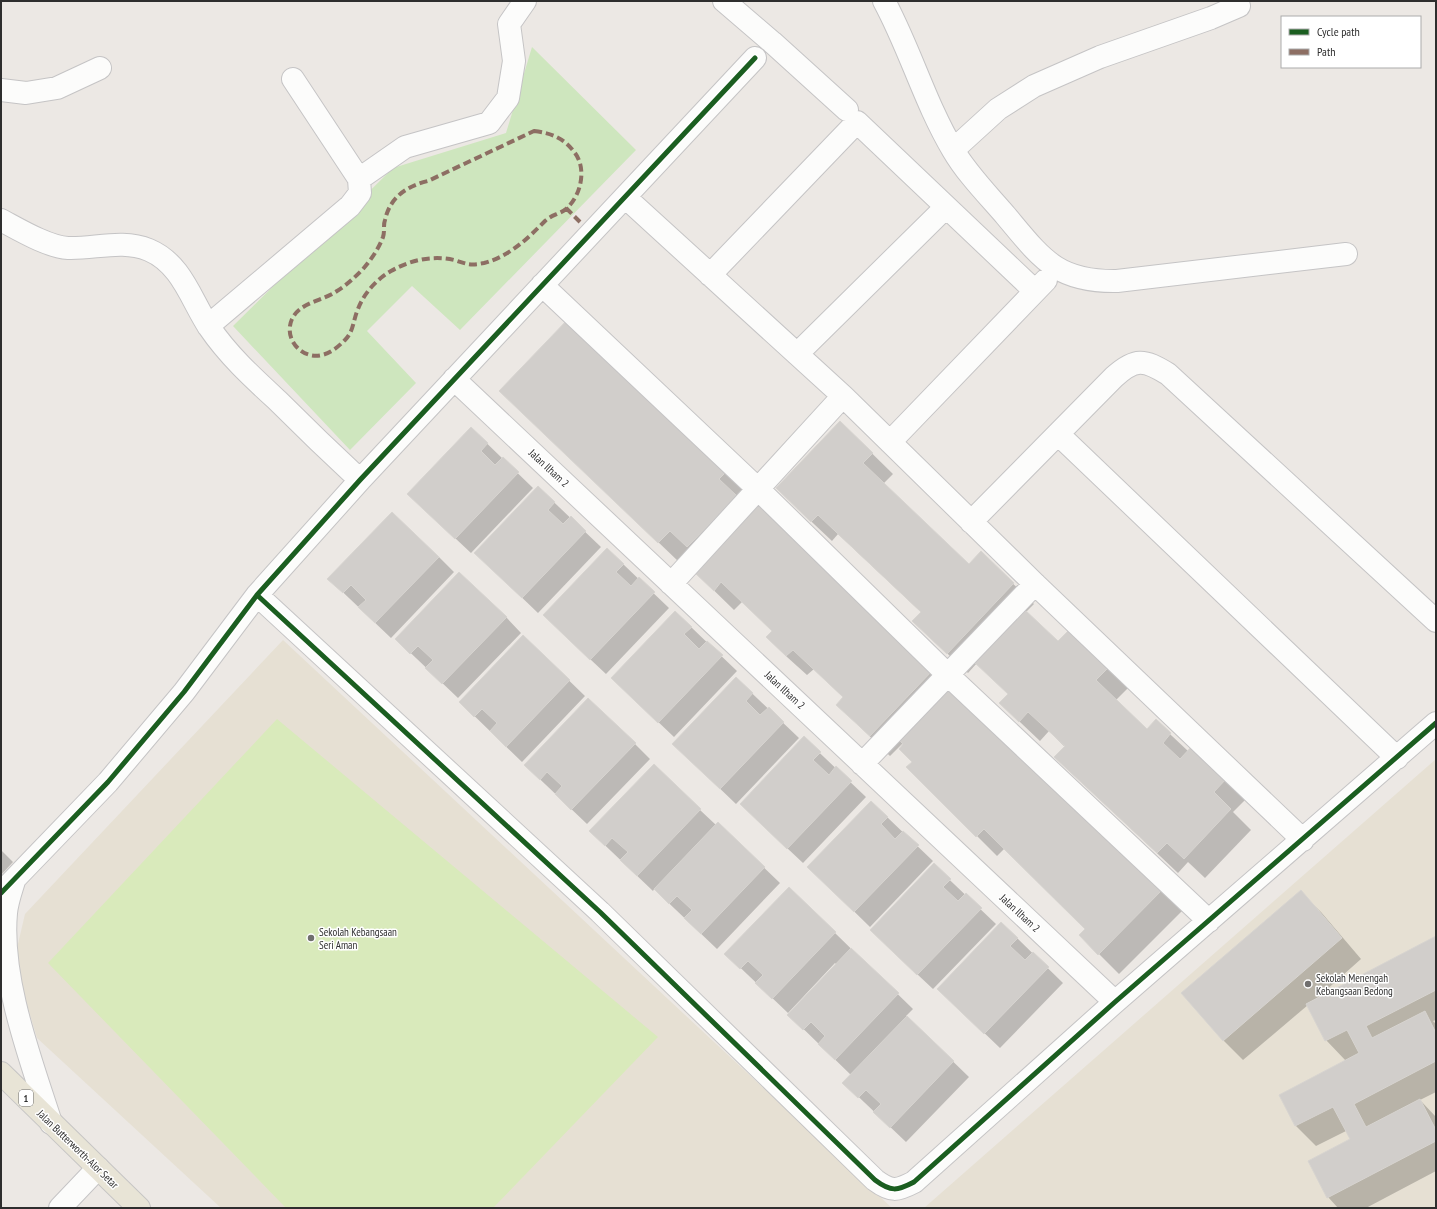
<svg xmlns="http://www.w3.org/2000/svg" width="1437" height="1209" font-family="'PT Sans Narrow',sans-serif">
	<rect width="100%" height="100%" fill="#ece8e4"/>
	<path fill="#e6e0d3" d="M283,640L892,1208H221L37,1038L14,961L25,914Z
		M1436,759V1208H924Z"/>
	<path fill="#cee6be" d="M532,47L636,150L460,330L412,286L367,331L416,383L350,450L233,326L393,168L506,133Z"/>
	<path fill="#d9eabb" d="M277,719L658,1037L493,1208H286L48,963Z"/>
	<path fill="#0003" d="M570,319L759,505L1183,910L1119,974L1080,935L1086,930L1004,849L997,856L908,767L913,762L903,743L890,756L858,725L844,698L814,669L807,675L787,657L767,637L773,631L742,602L734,610L695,572L679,562L521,411Z
		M840,422L893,474L883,484L969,565L981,553L1034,604L1026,612L1058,643L1071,630L1130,686L1116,700L1147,730L1156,721L1188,751L1193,746L1247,798L1233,812L1251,830L1205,878L1188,862L1178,873L1055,757L1065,747L1049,731L1040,741L1000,703L1009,694L977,663L968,673L934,641L922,613L838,534L832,541L797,508Z
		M471,428L533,488L471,553L424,509Z
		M538,487L601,547L538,613L491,568Z
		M439,557L454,572L391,638L329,579Z
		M623,564L669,608L606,674L559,630Z
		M506,617L521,633L458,698L396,639Z
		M691,627L737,671L674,737L612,678Z
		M523,636L585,696L522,762L460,702Z
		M736,678L799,738L736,804L689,759Z
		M804,738L866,797L803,863L756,819Z
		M635,744L650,759L587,824L525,765Z
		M700,810L716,825L718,824L780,883L717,949L654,889L653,891L590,831Z
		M887,817L933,861L870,927L824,882Z
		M1,850L13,862L1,875Z
		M934,865L996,924L933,989L886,945Z
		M1300,892L1321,912L1361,959L1315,1000L1436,937V1020L1433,1021L1436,1024V1092L1420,1100L1436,1117V1171L1366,1208H1338L1328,1197L1351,1140L1346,1131L1316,1146L1296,1126L1280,1095L1346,1061L1326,1040L1308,1005L1243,1060L1223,1040Z
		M835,933L913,1009L906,1016L969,1077L906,1142L844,1083L851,1075L789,1015L837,965L835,963L788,1013L726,954Z
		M1017,938L1063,983L1000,1048L954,1004Z"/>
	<path fill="#d1cecb" stroke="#d7d4d0" d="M570,317L729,469L719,479L737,496L687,547L670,531L658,543L499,391Z
		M840,421L873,453L863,463L969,564L981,551L1014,583L947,654L912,621L921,612L818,515L811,522L776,488Z
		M471,427L488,443L481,451L495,465L503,457L519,472L455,539L407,494Z
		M538,486L555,502L548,510L563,524L571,516L586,531L522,598L474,553Z
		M759,504L934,669L870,736L836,705L843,697L793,650L786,656L766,637L772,631L721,582L714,591L694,572Z
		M392,512L439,557L375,623L358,607L366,600L351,585L343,593L327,579Z
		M607,548L624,564L616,572L631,586L639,577L655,592L590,660L543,615Z
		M459,572L507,617L442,684L425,668L433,660L418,646L410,654L395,639Z
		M1024,609L1058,641L1071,628L1111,665L1096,680L1147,729L1156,719L1171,733L1163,743L1180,759L1193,745L1227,778L1214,792L1231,809L1184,859L1167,843L1157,853L1054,757L1065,746L1028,712L1019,722L999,703L1008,694L974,662Z
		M675,611L692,627L684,634L699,649L707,641L723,655L658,723L611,678Z
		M523,635L570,680L506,747L490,731L497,723L482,709L474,717L459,702Z
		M736,677L753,693L746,701L760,715L769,707L784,722L720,789L672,744Z
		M954,681L1163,889L1098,955L1079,935L1085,929L984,829L976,837L906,767L912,762L899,749L903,744L897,738Z
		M588,698L636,743L571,810L555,794L562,786L547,772L540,780L524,765Z
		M804,736L821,752L813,760L829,775L836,766L852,781L787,849L740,804Z
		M654,764L701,809L637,876L620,860L628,852L612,838L605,846L589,831Z
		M871,801L888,817L881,824L895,839L903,831L919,845L854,912L807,867Z
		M718,822L765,867L701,934L684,918L692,910L677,896L669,904L654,889Z
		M934,863L951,879L943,887L958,901L966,893L982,908L917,975L870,930Z
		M789,887L836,932L772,999L755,983L763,975L748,961L740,969L724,954Z
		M1301,890L1342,938L1223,1041L1181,993Z
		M1001,922L1018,938L1010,946L1025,960L1033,952L1049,967L984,1034L937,989Z
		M1436,936V990L1366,1026L1372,1038L1425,1011L1436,1033V1061L1354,1104L1366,1127L1420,1099L1436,1130V1141L1327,1198L1308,1161L1350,1139L1333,1107L1295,1126L1279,1095L1359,1053L1347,1030L1325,1041L1306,1004Z
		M851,948L899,993L835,1060L818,1044L825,1036L811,1022L803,1030L787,1015Z
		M907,1016L954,1061L890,1128L873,1112L881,1104L866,1090L858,1098L842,1083Z"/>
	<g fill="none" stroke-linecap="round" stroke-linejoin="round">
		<defs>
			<path id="minor" d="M724,1L772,42L847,110
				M884,1C910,49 925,103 953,150C967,174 988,195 1006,216C1042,259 1057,282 1117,281L1346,254
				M1,90L26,93L57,88L100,68
				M953,150L998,109L1034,86L1100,57L1211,18L1239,6
				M359,179L405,147L489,123L508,98L514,61L509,24L525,1
				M625,197L843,396L1035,584L1303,840
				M1,220C18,229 48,247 68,248C95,249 122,239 149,250C182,264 191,300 209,327C228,355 252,377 277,400C304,427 332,454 360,480
				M710,275L857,122L1035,291
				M542,285L758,489L948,675L1209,921
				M208,326L350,206L360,193L359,179L293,79
				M797,354L946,207
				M454,379L1115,1002
				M1058,434L1397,758
				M890,442L1046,280
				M971,522L1114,377C1135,358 1144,359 1168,374L1436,621
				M671,584L843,396
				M257,595L600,912L875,1180C891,1192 897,1191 914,1182L1115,1002L1436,723
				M862,764L1035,584
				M14,881C11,891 7,902 6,913C0,980 31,1060 51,1123
				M1,893L108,782L184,692L257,595L360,480L755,58
				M60,1208L98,1168"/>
			<path id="major" d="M1,1073L139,1208"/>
		</defs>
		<use href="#minor" stroke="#c5c4c5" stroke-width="24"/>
		<use href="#major" stroke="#c6c5c4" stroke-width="24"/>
		<use href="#minor" stroke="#fcfcfb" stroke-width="22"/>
		<use href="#major" stroke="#e8e4d6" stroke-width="22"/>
		<path stroke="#8d6e63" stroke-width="4" stroke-dasharray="8 4" stroke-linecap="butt" d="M534,131C551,133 564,138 575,153C587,169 581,196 566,209C560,214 551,215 545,221C527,239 510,256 484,263C470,266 467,264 454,260C433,255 410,260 391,271C377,279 364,293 358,309C353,320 354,331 345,340C339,346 331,353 322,355C302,360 283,339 292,319C300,302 323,301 337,291C347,285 355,277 363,269C371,260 379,248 383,237C385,231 383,225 385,220C390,197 407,186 428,181Z
			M566,208L580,222"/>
		<defs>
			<path id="cycleway" d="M257,595L600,912L875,1180C891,1192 897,1191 914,1182L1115,1002L1436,723
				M1,893L108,782L184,692L257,595L360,480L755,58"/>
		</defs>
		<use href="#cycleway" stroke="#fff" stroke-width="8"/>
		<use href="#cycleway" stroke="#1b5e20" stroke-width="5"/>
	</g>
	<g fill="#706f6e" stroke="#fff" stroke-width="1.5">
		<circle cx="311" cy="938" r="4"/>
		<circle cx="1308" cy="984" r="4"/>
	</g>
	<g text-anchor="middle" stroke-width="3" stroke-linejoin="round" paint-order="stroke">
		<rect fill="#fff" stroke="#6d6d6d" stroke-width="1" x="19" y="1090" width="14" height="16" rx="3"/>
		<g font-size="10" font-weight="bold" fill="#2e2e2e">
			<text x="26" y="1102">1</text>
		</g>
		<g font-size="11" fill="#2e2e2e" stroke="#fff">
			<text transform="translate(549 468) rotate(43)" y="4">Jalan Ilham 2</text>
			<text transform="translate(785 690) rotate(43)" y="4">Jalan Ilham 2</text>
			<text transform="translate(1020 913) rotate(43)" y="4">Jalan Ilham 2</text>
			<text transform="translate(78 1149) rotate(44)" y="4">Jalan Butterworth-Alor Setar</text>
		</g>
		<g font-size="11" fill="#2e2e2e" stroke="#fff" text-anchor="start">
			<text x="319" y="936">Sekolah Kebangsaan<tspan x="319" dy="13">Seri Aman</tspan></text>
			<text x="1316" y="982">Sekolah Menengah<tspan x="1316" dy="13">Kebangsaan Bedong</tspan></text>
		</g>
	</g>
	<rect width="1437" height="1209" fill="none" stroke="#2e2e2e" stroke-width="4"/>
	<rect x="1281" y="16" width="140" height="52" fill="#ffffff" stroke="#ababab"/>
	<rect x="1289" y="29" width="20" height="6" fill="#1b5e20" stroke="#ababab"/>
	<text x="1317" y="36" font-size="12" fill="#2e2e2e">Cycle path</text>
	<rect x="1289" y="49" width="20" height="6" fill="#8d6e63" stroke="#ababab"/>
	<text x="1317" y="56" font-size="12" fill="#2e2e2e">Path</text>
</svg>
